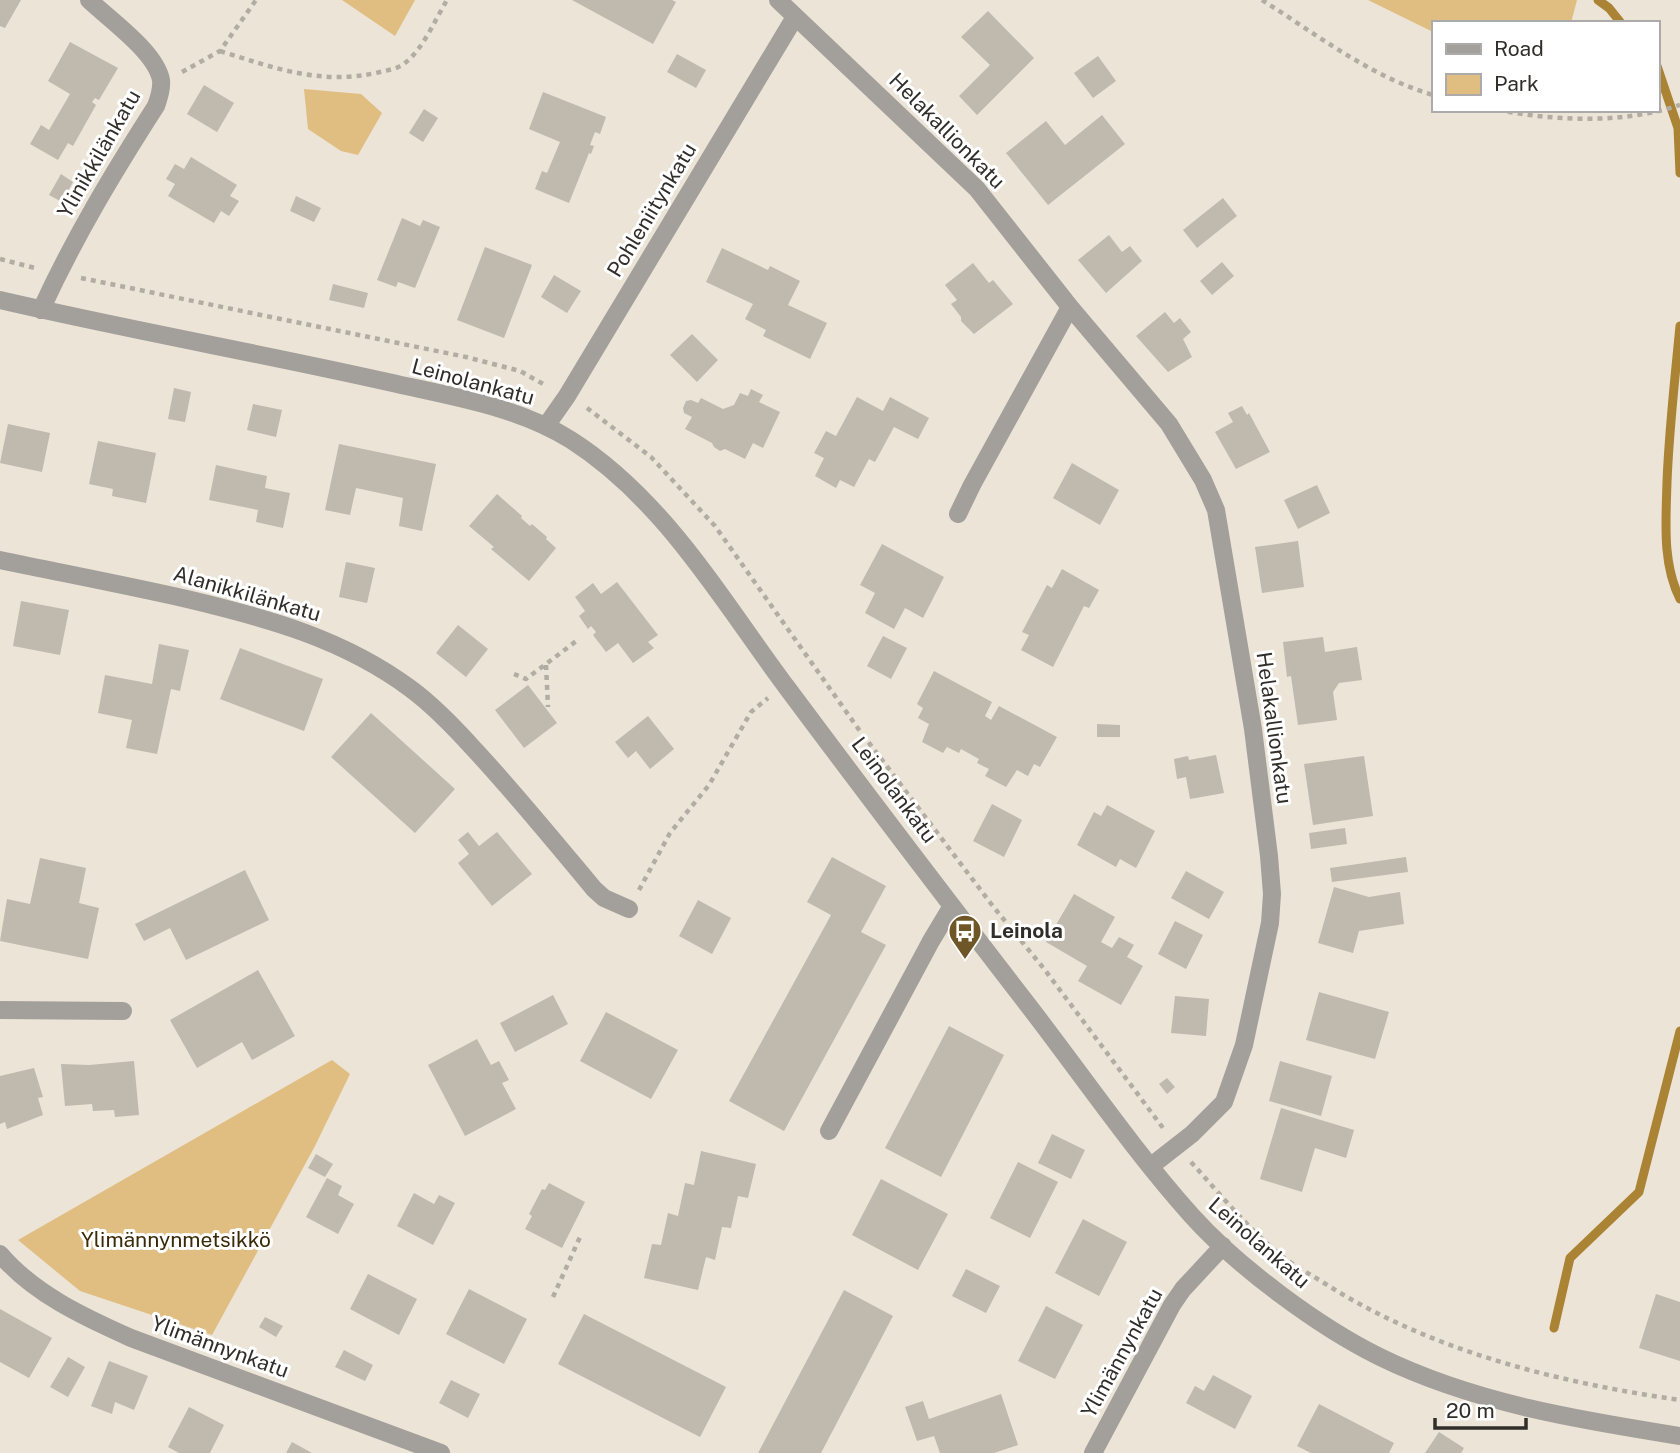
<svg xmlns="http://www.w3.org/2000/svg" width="1680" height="1453" font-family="'Public Sans',sans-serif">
	<rect width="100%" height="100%" fill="#ebe4d7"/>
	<path fill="#e0be82" d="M342,0H415L395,36Z
		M1368,0H1577L1571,23H1433V32Z
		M304,89L361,94L382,113L358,155L341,151L308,129Z
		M332,1060L350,1074L315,1146L212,1335L80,1291L18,1240Z"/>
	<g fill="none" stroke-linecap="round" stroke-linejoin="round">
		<path stroke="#ab8334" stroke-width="9" d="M1598,0L1609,8L1621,23
			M1657,66L1678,128L1680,173
			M1680,326C1675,378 1669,430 1667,482C1666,521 1662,563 1680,599
			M1554,1328L1570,1258L1639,1192L1680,1031"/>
	</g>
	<path fill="#c0b9ad" d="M0,0H21L5,28L0,26Z
		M572,0H672L676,2L653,44Z
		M988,11L1034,58L977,115L959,96L990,65L961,37Z
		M70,42L118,68L99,100L95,98L92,102L96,105L73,146L68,143L58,160L30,144L41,125L49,130L70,94L48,81Z
		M677,54L706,70L696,88L667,72Z
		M1098,56L1116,81L1093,98L1074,73Z
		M204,85L234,103L217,132L187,114Z
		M543,92L606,117L600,134L595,132L590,145L594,146L591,154L589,153L569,203L535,189L542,171L547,173L560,142L529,129Z
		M424,109L438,118L423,142L409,133Z
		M1102,115L1125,144L1048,205L1006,153L1046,121L1065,145Z
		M191,157L237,185L230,196L239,201L229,216L221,211L214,223L168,196L175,184L166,179L175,164L184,169Z
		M61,174L73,182L62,202L49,195Z
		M296,196L321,208L314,222L290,211Z
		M1223,198L1237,216L1197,248L1183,230Z
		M402,218L420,226L423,220L440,227L415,288L398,282L396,287L377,280Z
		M1109,235L1122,252L1130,246L1142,261L1106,293L1078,260Z
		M485,247L532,265L504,338L457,320Z
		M722,248L768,270L770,266L800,281L788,305L827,323L810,359L763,336L766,330L745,319L753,304L706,282Z
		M1222,262L1234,276L1212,295L1200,281Z
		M973,263L989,283L993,280L1013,304L974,334L961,321V317L951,304L957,300L945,285Z
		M554,275L581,291L567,313L541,297Z
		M333,284L368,293L364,308L329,300Z
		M1165,312L1174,323L1180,318L1191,332L1183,339L1192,357L1168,372L1136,336Z
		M692,334L718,360L697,382L670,355Z
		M174,388L191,392L185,422L168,419Z
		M751,389L763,395L759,402L780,412L763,448L753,443L745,459L725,449L720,451L714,447L712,443L685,429L692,417L684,413L683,408L686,401L691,400L698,403L701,398L723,409L734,405L740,393L748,396Z
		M857,397L883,411L890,397L929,418L918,439L894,427L875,462L869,459L854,487L840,480L836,488L815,476L824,458L814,453L826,431L836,436Z
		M253,404L282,410L276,437L247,430Z
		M1242,406L1247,415L1249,413L1270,452L1236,469L1215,432L1233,422L1228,413Z
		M8,424L50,433L42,472L0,463Z
		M98,441L156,453L146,503L112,496L113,489L89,484Z
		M339,444L436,464L422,531L399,526L403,498L356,488L350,515L325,510Z
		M1072,463L1119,490L1100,525L1053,498Z
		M216,465L267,476L265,488L290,493L283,528L256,522L258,510L209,500Z
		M1317,485L1330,513L1298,529L1284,500Z
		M497,494L522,516L521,518L530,526L532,524L547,537L546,539L556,548L529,581L491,549L494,547L469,526Z
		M1298,541L1304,587L1262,593L1255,547Z
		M882,544L944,577L923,618L905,608L894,629L865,613L875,593L860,585Z
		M346,562L375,568L367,603L339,597Z
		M1062,569L1099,590L1089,608L1084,606L1053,667L1021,650L1029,635L1022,632L1047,585L1052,588Z
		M617,582L658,635L648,642L654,648L633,663L618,643L606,652L593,635L596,632L591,626L588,629L579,616L585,611L575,597L593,583L601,594Z
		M21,601L69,610L60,655L13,646Z
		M458,625L488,649L466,677L436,653Z
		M883,636L907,648L891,679L867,666Z
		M1323,637L1325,652L1357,647L1362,680L1339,683L1333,692L1337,720L1298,725L1291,676L1287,677L1283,642Z
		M159,644L189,650L180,691L171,689L157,754L126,748L132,720L98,713L105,675L152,684Z
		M240,648L323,679L304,731L220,699Z
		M934,671L992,702L985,716L991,720L999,706L1057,737L1040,767L1034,764L1028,776L1017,770L1006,787L985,776L989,769L977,763L979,759L961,749L959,753L947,747L943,753L922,742L929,724L918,718L923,708L917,704Z
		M528,685L557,723L524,748L495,710Z
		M371,713L455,789L415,833L331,757Z
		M648,716L674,749L650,769L636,751L628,758L615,742Z
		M1097,724L1120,725V737H1097Z
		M1216,755L1224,793L1190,799L1186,777L1177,779L1174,759L1188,756L1189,760Z
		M1364,756L1373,816L1313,825L1304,764Z
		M992,804L1022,820L1004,857L973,841Z
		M1107,805L1155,831L1136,868L1120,859L1116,867L1077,845L1094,812L1101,816Z
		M1345,828L1347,844L1311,849L1309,833Z
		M468,832L479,846L497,832L532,874L492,906L458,863L469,854L458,840Z
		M832,857L886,886L861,932L886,945L784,1131L729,1101L831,915L807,902Z
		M1406,857L1408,872L1332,882L1330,868Z
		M40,858L86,868L79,903L99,908L88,959L0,941L7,899L30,904Z
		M245,870L269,920L186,960L170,928L144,941L135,924Z
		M1186,871L1224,892L1209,919L1171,898Z
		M1334,887L1369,897L1400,892L1404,924L1359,931L1353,953L1318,943Z
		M1074,894L1115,917L1101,942L1112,948L1119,937L1134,945L1127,957L1143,966L1121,1005L1078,981L1087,966L1046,942Z
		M698,900L731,918L712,954L679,936Z
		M1175,921L1203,935L1186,969L1158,954Z
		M258,970L295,1036L252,1060L242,1042L197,1068L170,1020Z
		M1319,992L1389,1012L1375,1059L1306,1040Z
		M553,995L568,1024L515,1052L500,1023Z
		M1175,996L1209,999L1206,1036L1171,1033Z
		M606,1012L678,1050L651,1099L580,1061Z
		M949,1026L1004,1055L941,1177L885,1148Z
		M477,1039L491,1065L499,1061L509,1080L502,1083L516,1109L465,1136L428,1065Z
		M134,1061L139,1115L115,1117L114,1110L93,1111L92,1104L65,1106L61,1064L89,1065Z
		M1280,1061L1332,1076L1321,1116L1269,1101Z
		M34,1068L43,1097L38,1098L43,1115L7,1129L5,1122L0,1124V1076Z
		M1167,1078L1175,1087L1167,1094L1159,1084Z
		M1281,1108L1354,1130L1346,1158L1315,1148L1302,1192L1260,1179Z
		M1052,1134L1085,1150L1071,1179L1038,1163Z
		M701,1151L756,1164L748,1198L738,1196L731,1228L722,1227L715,1260L706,1257L698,1290L644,1278L652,1244L661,1245L668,1213L678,1216L685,1183L694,1185Z
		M316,1154L333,1164L325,1177L308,1168Z
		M1018,1162L1058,1182L1030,1238L990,1218Z
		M327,1178L342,1186L338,1195L354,1204L338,1234L306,1217Z
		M881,1179L948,1214L918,1270L852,1235Z
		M549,1183L585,1202L562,1248L525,1229L532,1216L529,1214L542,1189L545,1190Z
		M414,1193L434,1204L439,1195L455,1203L433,1245L397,1226Z
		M1083,1219L1127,1242L1099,1296L1055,1273Z
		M966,1269L1000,1286L986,1313L952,1296Z
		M368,1274L417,1299L399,1335L350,1309Z
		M469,1289L527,1319L504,1364L446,1334Z
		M844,1290L893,1316L821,1453H758Z
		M1656,1294L1680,1302V1361L1639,1348Z
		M1046,1306L1083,1325L1055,1379L1018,1361Z
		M0,1309L52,1338L29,1378L0,1362Z
		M584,1314L726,1387L700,1437L558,1364Z
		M265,1317L283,1326L276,1337L259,1327Z
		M344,1350L373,1365L365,1381L335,1367Z
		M68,1357L85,1367L68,1397L50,1387Z
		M109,1361L148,1376L134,1410L115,1402L112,1414L91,1406Z
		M1213,1375L1252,1396L1235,1429L1186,1403L1195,1386L1204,1391Z
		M451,1380L480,1394L468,1418L439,1403Z
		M1001,1394L1018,1445L994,1453H940L934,1436L917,1441L905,1407L923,1401L929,1419Z
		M1319,1404L1394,1443L1389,1453H1311L1297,1446Z
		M189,1407L224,1425L210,1453H179L168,1447Z
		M1439,1432L1464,1448L1461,1453H1425Z
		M292,1442L312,1453H286Z"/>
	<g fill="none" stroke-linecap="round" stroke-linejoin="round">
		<path stroke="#b2aca2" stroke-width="4.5" stroke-dasharray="5 5" stroke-linecap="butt" d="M1262,0C1316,34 1371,77 1433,95
			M220,51C275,68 321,86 380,72C388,70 398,69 405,63C423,49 435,20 447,0
			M182,72L220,51L256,0
			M1498,110C1558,121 1622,124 1680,105
			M0,259L35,268
			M81,278L466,357L520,371L545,385
			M587,408L651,457L715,526L857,727L992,905L1045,970L1163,1128
			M546,665L548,707
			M514,674L526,679L579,639
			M639,890L670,833L709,785L751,712L768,698
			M1191,1162C1220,1194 1249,1230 1283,1257C1296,1267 1310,1274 1324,1283C1431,1351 1555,1382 1680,1400
			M553,1297L580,1237"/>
		<path stroke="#a3a09b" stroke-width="18" d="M778,0L977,189L1070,307L1169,424L1203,480L1216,510L1253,729L1269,856L1272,894L1270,923L1244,1045L1224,1102L1192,1134L1151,1166
			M0,300C129,330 259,353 388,382C449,396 517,406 571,440C665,500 722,601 788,689C867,795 947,900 1028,1005C1082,1075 1133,1150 1192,1216C1238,1267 1319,1327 1380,1357C1474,1403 1579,1420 1680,1436
			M41,310C74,238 113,173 156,106C159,98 162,89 161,80C156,52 109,19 89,0
			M546,426L567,396L795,17
			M958,514L972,485L1070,307
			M0,560C62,573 125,585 187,599C267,618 344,639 411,689C434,706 454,727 473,748C515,793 554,841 594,889L604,898L629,909
			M0,1010L123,1011
			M829,1131L931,941L952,906
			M0,1254C34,1294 84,1317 131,1338L441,1453
			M1093,1453L1172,1305L1183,1289L1223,1246"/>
	</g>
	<defs>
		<symbol id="bus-pin" viewBox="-11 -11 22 30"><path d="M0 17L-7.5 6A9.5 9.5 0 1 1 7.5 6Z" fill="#6e5627" stroke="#fff"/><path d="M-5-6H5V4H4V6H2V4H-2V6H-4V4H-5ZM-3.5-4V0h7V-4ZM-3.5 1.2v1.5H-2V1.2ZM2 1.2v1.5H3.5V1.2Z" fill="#fff"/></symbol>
	</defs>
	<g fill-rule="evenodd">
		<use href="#bus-pin" x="946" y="912" width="38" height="52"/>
	</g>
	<g text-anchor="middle" stroke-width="6" stroke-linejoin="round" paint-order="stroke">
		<g font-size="21" fill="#312e2a" stroke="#fff">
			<text transform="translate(947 131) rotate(45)" y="7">Helakallionkatu</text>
			<text transform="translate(99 154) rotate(-60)" y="7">Ylinikkilänkatu</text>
			<text transform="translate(652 210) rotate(-59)" y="7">Pohleniitynkatu</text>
			<text transform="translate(473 382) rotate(15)" y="7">Leinolankatu</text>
			<text transform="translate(247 594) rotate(16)" y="7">Alanikkilänkatu</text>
			<text transform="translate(1274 728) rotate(82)" y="7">Helakallionkatu</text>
			<text transform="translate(894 790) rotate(53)" y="7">Leinolankatu</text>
			<text transform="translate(1259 1243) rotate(41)" y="7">Leinolankatu</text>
			<text transform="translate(220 1347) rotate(20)" y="7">Ylimännynkatu</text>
			<text transform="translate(1122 1353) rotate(-61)" y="7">Ylimännynkatu</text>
		</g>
		<g font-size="21" font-weight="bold" fill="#312e2a" stroke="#fff" text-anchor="start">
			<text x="990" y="938">Leinola</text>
		</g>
		<g font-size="21" fill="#3b2a07" stroke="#fff">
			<text x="176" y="1247">Ylimännynmetsikkö</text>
		</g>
	</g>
	<rect x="1432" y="21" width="228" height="91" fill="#ffffff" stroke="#adabaa" stroke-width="2"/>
	<rect x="1446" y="44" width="35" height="10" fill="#a3a09b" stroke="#adabaa" stroke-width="2"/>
	<text x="1494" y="56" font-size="21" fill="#312e2a">Road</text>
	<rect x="1446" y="74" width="35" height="21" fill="#e0be82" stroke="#adabaa" stroke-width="2"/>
	<text x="1494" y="91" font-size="21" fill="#312e2a">Park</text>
	<path d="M1435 1418v10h91v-10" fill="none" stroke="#312e2a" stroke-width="3.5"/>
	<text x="1446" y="1418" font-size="21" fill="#312e2a" stroke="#ffffff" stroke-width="5" paint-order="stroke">20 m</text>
</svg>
